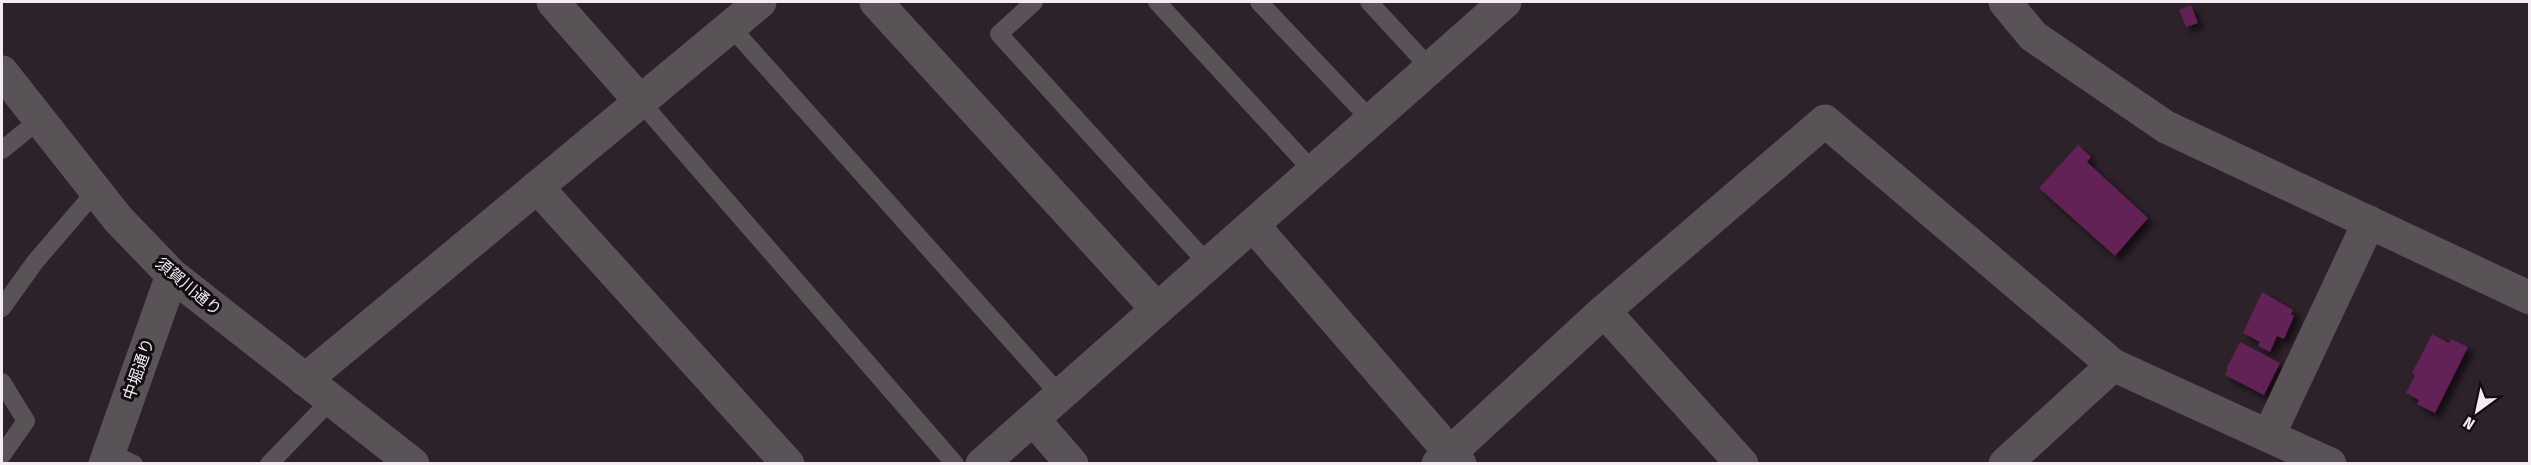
<svg xmlns="http://www.w3.org/2000/svg" width="2531" height="465" font-family="'Fira Sans Condensed','Noto Sans JP',sans-serif">
	<defs>
		<filter id="shadow"><feDropShadow dx="5.5" dy="5.5" stdDeviation="3" flood-color="#0009"/></filter>
	</defs>
	<rect width="100%" height="100%" fill="#2d212a"/>
	<path fill="#622057" filter="url(#shadow)" d="M2191,5L2198,23L2186,27L2179,10Z
		M2078,145L2091,157L2087,162L2148,218L2115,256L2039,188Z
		M2262,292L2293,310L2291,314L2294,316L2284,339L2277,336L2270,352L2258,346L2260,342L2243,333Z
		M2432,334L2449,343L2451,339L2468,347L2435,413L2417,404L2419,400L2406,393L2415,375L2412,373Z
		M2240,342L2280,363L2264,395L2225,375L2228,370L2226,369Z"/>
	<g fill="none" stroke-linecap="round" stroke-linejoin="round">
		<path stroke="#595357" stroke-width="18" d="M1034,2L999,34L1208,264
			M1157,2L1313,171
			M1259,2L1371,120
			M1369,2L1430,68
			M730,26L1060,395
			M640,101L955,464
			M2,150L39,120
			M2,308L35,262L95,192
			M2,382L26,421L2,455
			M109,452L134,464
			M269,464L331,400"/>
		<path stroke="#595357" stroke-width="33" d="M553,2L640,101
			M876,2L1157,309
			M537,187L788,464
			M1253,225L1460,464
			M1604,311L1742,464
			M305,380L760,2
			M1033,419L1072,464
			M2269,435L2369,222
			M982,464L1505,2
			M1438,464L1604,311L1825,121L2113,365L2330,464
			M2005,464L2113,365"/>
		<path stroke="#595357" stroke-width="33" d="M2005,2L2033,36L2166,127L2530,298
			M2,72L118,219L172,275L413,464
			M105,464L172,275"/>
	</g>
	<g text-anchor="middle" stroke-width="6" stroke-linejoin="round" paint-order="stroke">
		<g font-size="16" fill="#f4ecf2" stroke="#120c10">
			<text transform="translate(189 286) rotate(40)" y="6">須賀川通り</text>
			<text transform="translate(138 369) rotate(-71)" y="6">中堀通り</text>
		</g>
	</g>
	<rect width="2531" height="465" fill="none" stroke="#f4ecf2" stroke-width="6"/>
	<g transform="translate(2477 411) rotate(213)" stroke="#120c10" stroke-width="4.5" paint-order="stroke">
	<path d="M0-4.5L10 22L0 15L-10 22Z" fill="#f4ecf2"/>
	<text y="-9" font-size="16" font-weight="bold" text-anchor="middle" fill="#f4ecf2">N</text>
	</g>
</svg>
